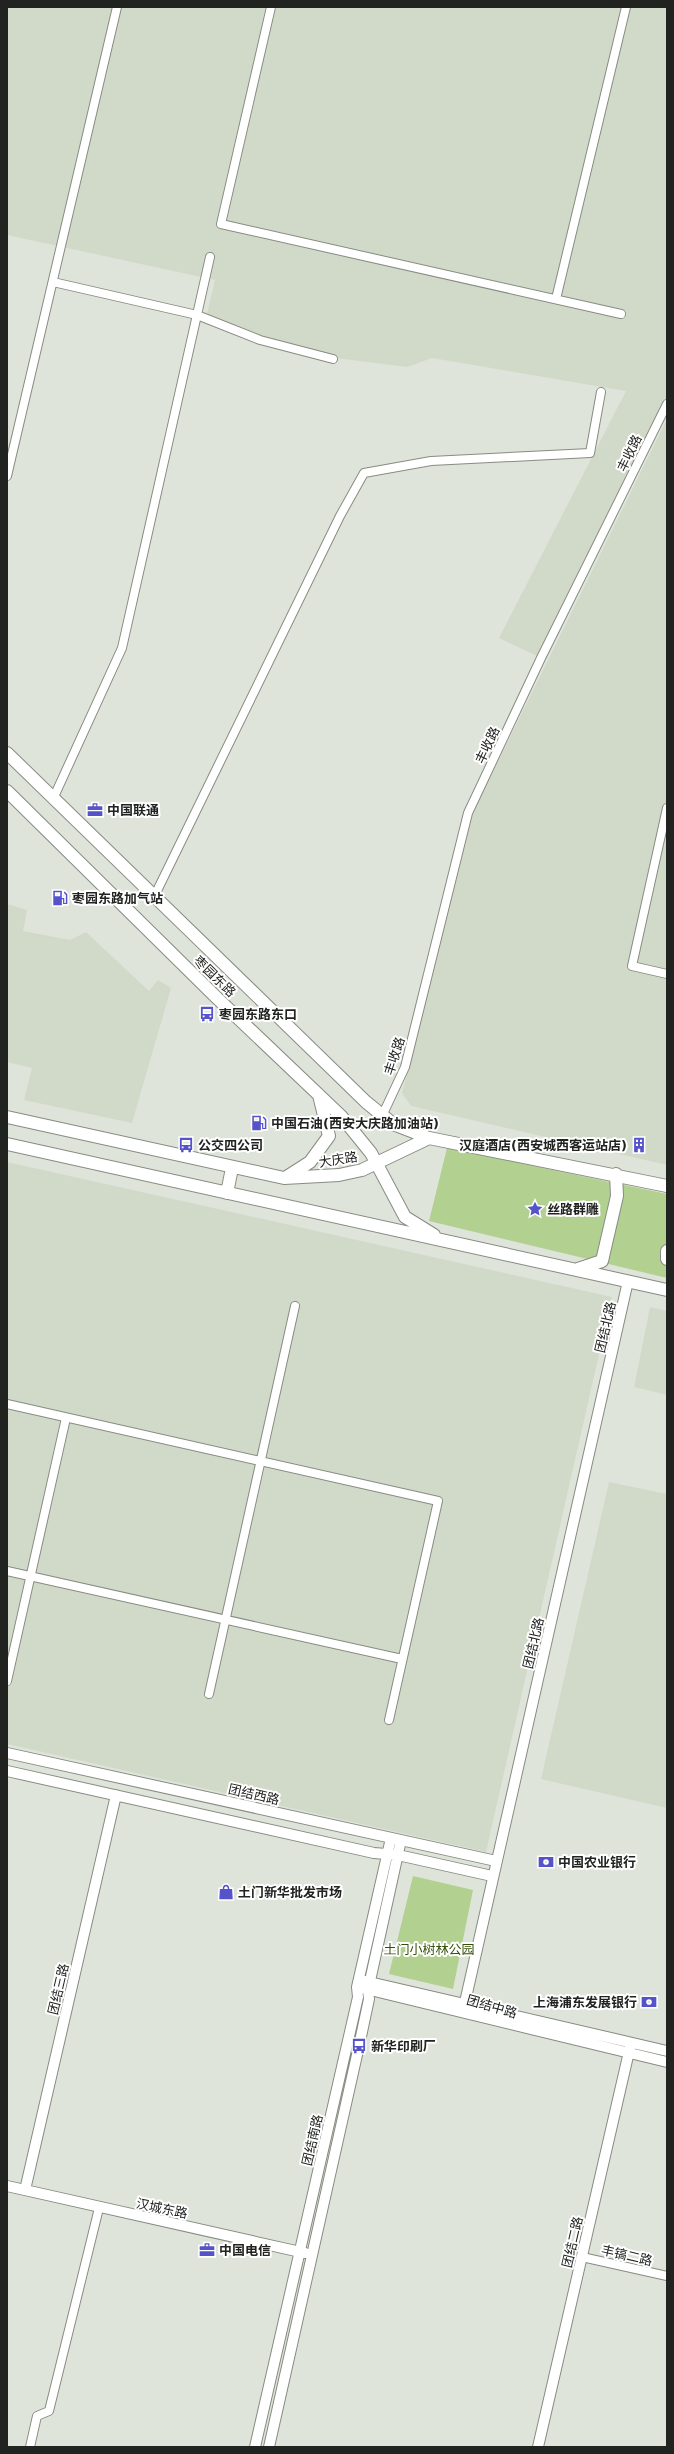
<svg xmlns="http://www.w3.org/2000/svg" width="674" height="2454" font-family="'DejaVu Sans','Noto Sans SC',sans-serif">
	<rect width="100%" height="100%" fill="#dfe4da"/>
	<path fill="#d1dac9" d="M7,7H667V402L541,658L499,638L626,391L432,358L407,367L336,358L206,318L215,280L7,235Z
		M667,419V1165L411,1106L402,1093L473,812Z
		M7,904L27,910L23,931L70,940L86,932L149,991L158,980L171,988L132,1123L24,1100L32,1068L7,1062Z
		M7,1162L612,1297L486,1852L7,1744Z
		M650,1307L667,1311V1395L634,1387Z
		M609,1482L667,1494V1808L541,1779Z"/>
	<path fill="#b2d190" d="M447,1148L667,1194V1278L429,1221Z
		M413,1876L473,1890L453,1989L389,1974Z"/>
	<g fill="none" stroke-linecap="round" stroke-linejoin="round">
		<defs>
			<path id="minor" d="M271,7L221,224L621,314
				M53,282L197,315L260,340L333,359
				M556,299L626,7
				M7,476L117,7
				M53,799L122,648L210,257
				M667,808L632,966L667,974
				M154,897L340,516L364,473L431,461L590,453L601,392
				M382,1116L405,1067L468,813L541,658L667,404
				M7,1404L438,1501L389,1720
				M7,1571L402,1659
				M7,1681L66,1418
				M209,1694L295,1306
				M582,2257L667,2276
				M30,2447L37,2416L49,2411L99,2208"/>
			<path id="tertiary" d="M7,1753L496,1861
				M7,1771L374,1853L398,1855L492,1876
				M365,1981L667,2051
				M362,1988L667,2062
				M463,2011L628,1281
				M7,2186L305,2253
				M25,2190L116,1795
				M255,2447L358,1997L357,1987L391,1838
				M269,2447L359,2046L369,1999L368,1990L401,1840
				M538,2447L631,2043"/>
			<path id="primary" d="M7,753L366,1102L393,1124L429,1138L667,1186
				M7,791L219,1000L341,1116L371,1153L405,1217L434,1235
				M7,1117L284,1178L339,1175L362,1170L429,1138
				M7,1144L667,1290
				M285,1178L310,1162L329,1136L319,1095
				M227,1193L232,1168
				M667,1251V1259
				M578,1269L602,1261L617,1196L616,1174"/>
		</defs>
		<use href="#minor" stroke="#878c82" stroke-width="10"/>
		<use href="#tertiary" stroke="#878c82" stroke-width="12"/>
		<use href="#primary" stroke="#878c82" stroke-width="14"/>
		<use href="#minor" stroke="#fff" stroke-width="8"/>
		<use href="#tertiary" stroke="#fff" stroke-width="10"/>
		<use href="#primary" stroke="#fff" stroke-width="12"/>
	</g>
	<defs>
		<symbol id="office-bare" viewBox="-9 -9 18 18"><path d="M-6-3h4V-5.5h4V-3h4V5H-6ZM-1-4.5V-3h2v-1.5ZM-6 0V1H6V0Z" fill="#5653ca" stroke="#fff" stroke-width="2.5" paint-order="stroke"/></symbol>
		<symbol id="fuel-bare" viewBox="-9 -9 18 18"><path d="M-5.5-6h7V0h2V4h1.3V-2.5L3-4.5l.8-.8L6-3V5H2.5V1h-1V6h-7ZM-4.2-4.7v3.2H.2V-4.7Z" fill="#5653ca" stroke="#fff" stroke-width="2.5" paint-order="stroke"/></symbol>
		<symbol id="bus-bare" viewBox="-9 -9 18 18"><path d="M-5-6H5V4H4V6H2V4H-2V6H-4V4H-5ZM-3.5-4V0h7V-4ZM-3.5 1.2v1.5H-2V1.2ZM2 1.2v1.5H3.5V1.2Z" fill="#5653ca" stroke="#fff" stroke-width="2.5" paint-order="stroke"/></symbol>
		<symbol id="building-bare" viewBox="-9 -9 18 18"><path d="M-4-6H4V6H1V3H-1V6H-4ZM-2.5-4.3h1.7v1.8h-1.7ZM.8-4.3h1.7v1.8H.8ZM-2.5-1h1.7V.8h-1.7ZM.8-1h1.7V.8H.8Z" fill="#5653ca" stroke="#fff" stroke-width="2.5" paint-order="stroke"/></symbol>
		<symbol id="sight-bare" viewBox="-9 -9 18 18"><path d="M0-6L1.8-2.2L6-1.7L2.9 1.2L3.7 5.4L0 3.3L-3.7 5.4L-2.9 1.2L-6-1.7L-1.8-2.2Z" fill="#5653ca" stroke="#fff" stroke-width="2.5" paint-order="stroke"/></symbol>
		<symbol id="bank-bare" viewBox="-9 -9 18 18"><path d="M-6-4H6V4H-6ZM0-2.3a2.3 2.3 0 1 0 0 4.6a2.3 2.3 0 1 0 0-4.6Z" fill="#5653ca" stroke="#fff" stroke-width="2.5" paint-order="stroke"/></symbol>
		<symbol id="shop-bare" viewBox="-9 -9 18 18"><path d="M-5-2.5h2.3a2.7 3.5 0 0 1 5.4 0H5L5.5 6h-11ZM-1.5-2.5h3a1.5 2.3 0 0 0-3 0Z" fill="#5653ca" stroke="#fff" stroke-width="2.5" paint-order="stroke"/></symbol>
	</defs>
	<g fill-rule="evenodd">
		<use href="#office-bare" x="84" y="799" width="22" height="22"/>
		<use href="#fuel-bare" x="49" y="887" width="22" height="22"/>
		<use href="#bus-bare" x="196" y="1003" width="22" height="22"/>
		<use href="#fuel-bare" x="248" y="1112" width="22" height="22"/>
		<use href="#bus-bare" x="175" y="1134" width="22" height="22"/>
		<use href="#building-bare" x="628" y="1134" width="22" height="22"/>
		<use href="#sight-bare" x="524" y="1198" width="22" height="22"/>
		<use href="#bank-bare" x="535" y="1851" width="22" height="22"/>
		<use href="#shop-bare" x="215" y="1881" width="22" height="22"/>
		<use href="#bank-bare" x="638" y="1991" width="22" height="22"/>
		<use href="#bus-bare" x="348" y="2035" width="22" height="22"/>
		<use href="#office-bare" x="196" y="2239" width="22" height="22"/>
	</g>
	<g text-anchor="middle" stroke-width="4" stroke-linejoin="round" paint-order="stroke">
		<g font-size="13" fill="#212320" stroke="#fff">
			<text transform="translate(629 453) rotate(-64)" y="5">丰收路</text>
			<text transform="translate(487 745) rotate(-65)" y="5">丰收路</text>
			<text transform="translate(215 976) rotate(44)" y="5">枣园东路</text>
			<text transform="translate(394 1056) rotate(-72)" y="5">丰收路</text>
			<text transform="translate(338 1159) rotate(-9)" y="5">大庆路</text>
			<text transform="translate(605 1327) rotate(-77)" y="5">团结北路</text>
			<text transform="translate(533 1643) rotate(-77)" y="5">团结北路</text>
			<text transform="translate(254 1794) rotate(13)" y="5">团结西路</text>
			<text transform="translate(58 1989) rotate(-77)" y="5">团结三路</text>
			<text transform="translate(492 2006) rotate(16)" y="5">团结中路</text>
			<text transform="translate(312 2140) rotate(-77)" y="5">团结南路</text>
			<text transform="translate(162 2208) rotate(12)" y="5">汉城东路</text>
			<text transform="translate(572 2242) rotate(-77)" y="5">团结二路</text>
			<text transform="translate(627 2255) rotate(13)" y="5">丰镐二路</text>
		</g>
		<g font-size="13" font-weight="bold" fill="#212320" stroke="#fff" text-anchor="start">
			<text x="107" y="815">中国联通</text>
			<text x="72" y="903">枣园东路加气站</text>
			<text x="219" y="1019">枣园东路东口</text>
			<text x="271" y="1128">中国石油(西安大庆路加油站)</text>
			<text x="198" y="1150">公交四公司</text>
			<text x="627" y="1150" text-anchor="end">汉庭酒店(西安城西客运站店)</text>
			<text x="547" y="1214">丝路群雕</text>
			<text x="558" y="1867">中国农业银行</text>
			<text x="238" y="1897">土门新华批发市场</text>
			<text x="637" y="2007" text-anchor="end">上海浦东发展银行</text>
			<text x="371" y="2051">新华印刷厂</text>
			<text x="219" y="2255">中国电信</text>
		</g>
		<g font-size="13" fill="#355006" stroke="#fff">
			<text x="429" y="1954">土门小树林公园</text>
		</g>
	</g>
	<rect width="674" height="2454" fill="none" stroke="#212320" stroke-width="16"/>
</svg>
